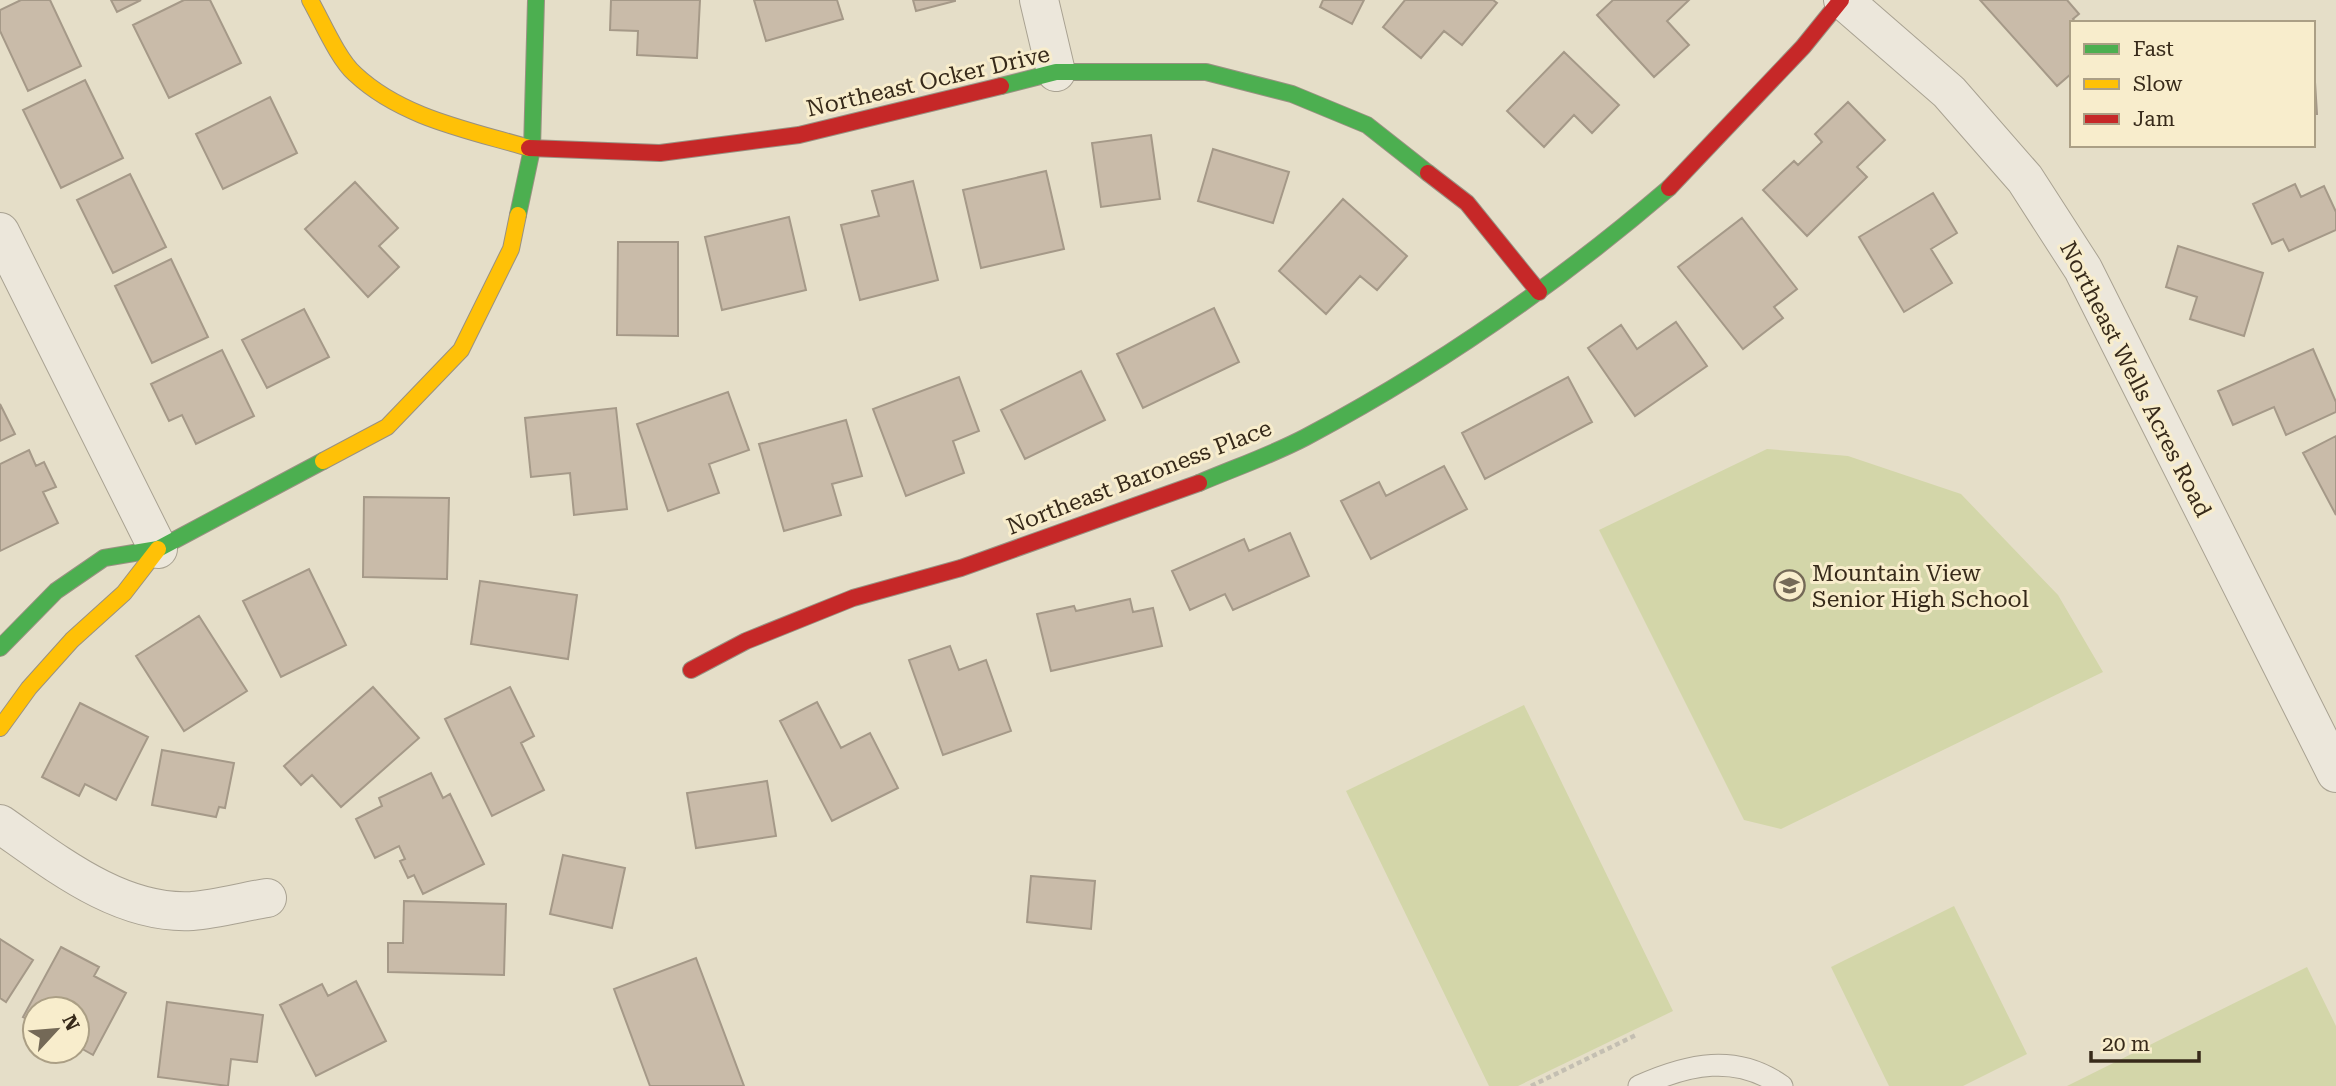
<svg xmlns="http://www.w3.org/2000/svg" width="2336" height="1086" font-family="'Roboto Serif',serif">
	<rect width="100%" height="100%" fill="#e5dec8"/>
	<path fill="#d3d6a9" d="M1767,449L1848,456L1961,494L2058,595L2103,672L1781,829L1744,820L1599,530Z
		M1524,705L1673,1011L1518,1086H1489L1346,791Z
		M1954,906L2027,1054L1963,1086H1889L1831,967Z
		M2307,967L2336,1026V1086H2067Z"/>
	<path fill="#c9bba9" stroke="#a59988" stroke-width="2" d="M21,0H50L81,66L28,91L0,31V10Z
		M111,0H141L117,12Z
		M184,0H210L241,63L169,98L133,25Z
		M611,0H700L697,58L637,55L638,31L610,30Z
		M754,0H837L843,19L766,41Z
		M913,0H955V1L916,11Z
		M1323,0H1364L1352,24L1320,7Z
		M1405,0H1493L1497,3L1462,45L1444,31L1421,58L1383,27Z
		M1613,0H1689L1667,21L1689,45L1654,77L1597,15Z
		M1980,0H2067L2079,14L2073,19L2076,23H2072V73L2057,86Z
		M2313,50L2317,114H2313Z
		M1564,52L1619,105L1592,133L1574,115L1544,147L1507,111Z
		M85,80L123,158L61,188L23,110Z
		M270,97L297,153L223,189L196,134Z
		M1848,102L1885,140L1857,167L1867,177L1807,236L1763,190L1794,161L1798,165L1822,142L1815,134Z
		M1151,135L1160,199L1101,207L1092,143Z
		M1213,149L1289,172L1273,223L1198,201Z
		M1046,171L1064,249L981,268L963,190Z
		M130,174L166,247L113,273L77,200Z
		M913,181L938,280L860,300L841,225L879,216L872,191Z
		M355,182L398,228L379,246L399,267L368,297L305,229Z
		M2295,184L2301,197L2324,186L2336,212V230L2289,251L2283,239L2272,244L2253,204Z
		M1933,193L1957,233L1931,249L1952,283L1904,312L1859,237Z
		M1343,199L1407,256L1377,290L1360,276L1326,314L1279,271Z
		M789,217L806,290L722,310L705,237Z
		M1742,218L1797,289L1774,307L1783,318L1743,349L1678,267Z
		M618,242H678V336L617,335Z
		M2178,246L2263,273L2244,336L2190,319L2197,297L2166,287Z
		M171,259L208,337L152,363L115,286Z
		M1214,308L1239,362L1143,408L1117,354Z
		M304,309L329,357L267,388L242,340Z
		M1676,322L1707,366L1635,416L1588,348L1621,325L1637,349Z
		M2313,349L2336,402V412L2286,435L2274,407L2233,425L2218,391Z
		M222,350L254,416L196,444L182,415L169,421L151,384Z
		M1081,371L1105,420L1025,459L1001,410Z
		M959,377L979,431L953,441L964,473L906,496L873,409Z
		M1568,377L1592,422L1485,479L1462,433Z
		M728,392L749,450L709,464L719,493L668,511L637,424Z
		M0,404L15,434L0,441Z
		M616,408L627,509L574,515L570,473L531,477L525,418Z
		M846,420L862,476L832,484L841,515L784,531L759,444Z
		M2336,436V515L2303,453Z
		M29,450L36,466L44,462L56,487L43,492L58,523L0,551V464Z
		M1444,466L1467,509L1371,559L1341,501L1379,482L1386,496Z
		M364,497L449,498L447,579L363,577Z
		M1290,533L1309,576L1233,610L1225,594L1190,610L1172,571L1244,539L1249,551Z
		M309,569L346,645L281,677L243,601Z
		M480,581L577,595L568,659L471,644Z
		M1130,599L1133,612L1153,608L1162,646L1051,671L1037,614L1074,606L1076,611Z
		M199,616L247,691L184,731L136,656Z
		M950,646L959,670L986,660L1011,731L943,755L909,660Z
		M373,687L419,738L341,807L312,775L301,785L284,766Z
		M510,687L534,736L521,743L544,790L492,816L445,719Z
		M817,702L841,748L870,733L898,788L832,821L780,721Z
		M80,703L148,737L116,800L85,784L79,796L42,777Z
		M162,750L234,763L225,808L219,807L216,817L152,805Z
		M431,773L443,798L450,794L484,864L423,894L414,875L408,878L400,861L405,859L399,846L375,858L356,819L382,806L379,798Z
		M767,781L776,836L696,848L687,793Z
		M563,855L625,868L612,928L550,914Z
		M1031,876L1095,881L1091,929L1027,922Z
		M404,901L506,904L504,975L388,972V943H403Z
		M0,939L33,960L6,1002L0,998Z
		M61,947L99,967L94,976L126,993L93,1055L77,1046V1009H35V1023L23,1017Z
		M696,958L744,1086H650L614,989Z
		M356,981L386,1041L316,1076L280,1005L322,984L328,996Z
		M167,1002L263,1015L257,1062L231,1059L228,1086L158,1077Z"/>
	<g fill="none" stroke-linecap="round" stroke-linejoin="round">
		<defs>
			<path id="lane" d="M1639,1086C1688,1064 1736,1053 1782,1086"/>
			<path id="street" d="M1039,0L1056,72
				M1843,0L1949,92L2025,179L2083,269L2336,773
				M0,232L158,549
				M0,824C56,863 120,915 192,911C217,909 242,902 267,898"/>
			<path id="fast" d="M1001,86L1056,72H1206L1292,94L1367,125L1428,173
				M518,215L532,149L536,0
				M1199,483C1234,468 1272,455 1306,437C1436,368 1558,283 1669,188
				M0,648L56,591L104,558L158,549L323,461"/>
			<path id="slow" d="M310,0C322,21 338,59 355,74C402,118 469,130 529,148
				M323,461L387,427L461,350L511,249L518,215
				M0,728L29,688L72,640L124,593L158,549"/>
			<path id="jam" d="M529,148L660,153L799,135L1001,86
				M1428,173L1467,203L1539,292
				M1669,188L1803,47L1841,0
				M691,670L746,641L853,598L961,568L1199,483"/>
		</defs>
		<use href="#lane" stroke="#a9a292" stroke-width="23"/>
		<use href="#street" stroke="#a9a292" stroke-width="40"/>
		<use href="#fast" stroke="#999182" stroke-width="18"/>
		<use href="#slow" stroke="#999182" stroke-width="18"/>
		<use href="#jam" stroke="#999182" stroke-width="18"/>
		<path stroke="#c4bfb2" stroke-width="4.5" stroke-dasharray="5 3.5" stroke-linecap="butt" d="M1531,1086L1636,1035"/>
		<use href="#lane" stroke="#ece7db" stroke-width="21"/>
		<use href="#street" stroke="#ece7db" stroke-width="38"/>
		<use href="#fast" stroke="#4caf50" stroke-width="16"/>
		<use href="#slow" stroke="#ffc107" stroke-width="16"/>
		<use href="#jam" stroke="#c62828" stroke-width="16"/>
	</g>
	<defs>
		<symbol id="school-ring" viewBox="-11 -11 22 22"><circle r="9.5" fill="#f8edcc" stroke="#746957" stroke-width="1.5"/><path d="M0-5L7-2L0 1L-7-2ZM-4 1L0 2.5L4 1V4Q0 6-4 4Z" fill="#746957"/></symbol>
	</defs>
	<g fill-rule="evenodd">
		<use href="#school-ring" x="1772" y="568" width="35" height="35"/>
	</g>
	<g text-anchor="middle" stroke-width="6" stroke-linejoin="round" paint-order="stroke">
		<g font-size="23" fill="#372a1a" stroke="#f8edcc">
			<text transform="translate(928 81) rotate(-13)" y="8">Northeast Ocker Drive</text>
			<text transform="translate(2136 379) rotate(63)" y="8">Northeast Wells Acres Road</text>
			<text transform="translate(1139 477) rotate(-21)" y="8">Northeast Baroness Place</text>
		</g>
		<g font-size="23" fill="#372a1a" stroke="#f8edcc" text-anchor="start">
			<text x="1812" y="581">Mountain View<tspan x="1812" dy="26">Senior High School</tspan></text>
		</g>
	</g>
	<rect x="2070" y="21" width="245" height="126" fill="#f8edcc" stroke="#ab9f85" stroke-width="2"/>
	<rect x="2084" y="44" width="35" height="10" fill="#4caf50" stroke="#ab9f85" stroke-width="2"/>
	<text x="2133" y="56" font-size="21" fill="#372a1a">Fast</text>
	<rect x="2084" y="79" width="35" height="10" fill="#ffc107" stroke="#ab9f85" stroke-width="2"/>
	<text x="2133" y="91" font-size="21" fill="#372a1a">Slow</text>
	<rect x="2084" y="114" width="35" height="10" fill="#c62828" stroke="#ab9f85" stroke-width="2"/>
	<text x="2133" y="126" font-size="21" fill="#372a1a">Jam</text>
	<g transform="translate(56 1030) rotate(64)"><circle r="33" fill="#f8edcc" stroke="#ab9f85" stroke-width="2"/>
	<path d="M0-5L12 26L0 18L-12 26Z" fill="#746957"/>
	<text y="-10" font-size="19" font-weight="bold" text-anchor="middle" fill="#372a1a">N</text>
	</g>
	<path d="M2091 1051v10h108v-10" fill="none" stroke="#372a1a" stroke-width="3.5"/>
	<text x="2102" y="1051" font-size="21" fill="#372a1a" stroke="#f8edcc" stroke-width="5" paint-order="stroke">20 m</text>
</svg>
